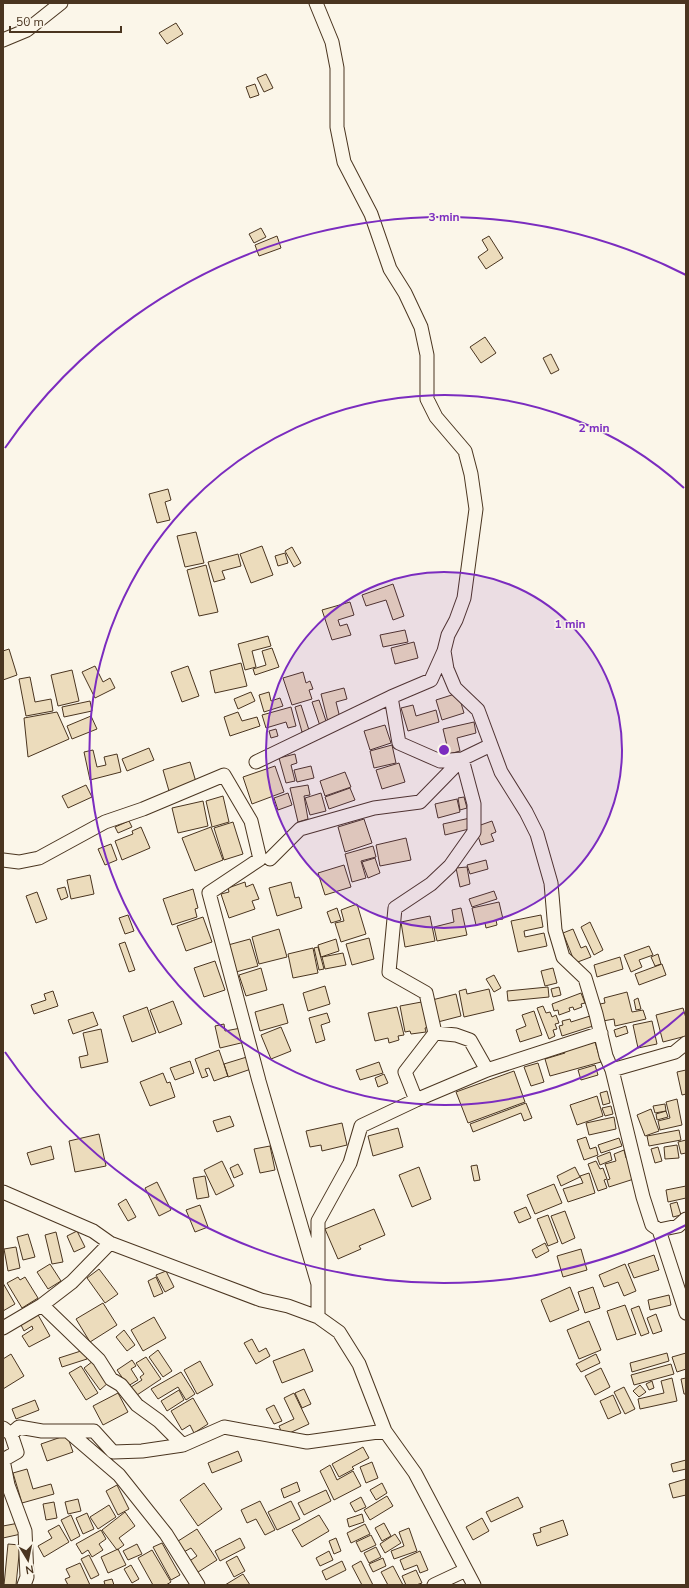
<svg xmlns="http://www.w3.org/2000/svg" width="689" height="1588" font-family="'Nunito Sans',sans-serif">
	<rect width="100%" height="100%" fill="#fbf6e9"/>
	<path fill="#ecdcbc" stroke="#4a3520" d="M176,23L183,34L167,44L159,33Z
		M266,74L273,88L264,92L257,78Z
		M255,84L259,95L250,98L246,87Z
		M261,228L266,237L254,243L249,234Z
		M277,236L281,248L259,256L255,245Z
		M489,236L503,258L486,269L478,257L488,250L482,240Z
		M485,337L496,353L481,363L470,347Z
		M551,354L559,370L551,374L543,358Z
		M168,489L171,500L165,502L170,520L157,523L149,494Z
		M196,532L204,563L185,567L177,536Z
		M262,546L273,575L251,583L240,554Z
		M292,547L301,563L294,567L285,551Z
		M285,553L288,563L278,566L275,556Z
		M238,554L241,566L222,571L225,579L214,582L208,562Z
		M206,565L218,612L199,616L187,570Z
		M393,584L404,616L393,620L386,600L366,606L362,595Z
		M350,602L354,615L338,620L340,626L347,624L351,635L332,640L322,610Z
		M405,630L408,642L383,647L380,635Z
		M268,636L271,646L252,651L256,667L245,670L238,644Z
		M414,642L418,658L395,664L391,648Z
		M272,648L279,667L255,675L253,669L266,665L262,651Z
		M9,649L17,675L3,680V651Z
		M241,663L247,686L215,693L210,671Z
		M95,666L103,682L110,678L115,688L95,698L82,672Z
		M188,666L199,696L182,702L171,672Z
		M72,670L79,701L58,706L51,675Z
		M303,672L306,683L310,681L313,689L309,690L312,699L292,705L283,678Z
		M30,677L35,702L51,699L53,711L26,716L19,679Z
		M344,688L347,699L336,702L340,718L328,722L321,694Z
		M251,692L255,701L238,709L234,699Z
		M269,692L271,701L280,698L283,706L264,712L259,695Z
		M458,693L464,713L442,720L436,700Z
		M319,700L327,724L320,726L312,702Z
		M90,701L92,711L64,717L62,707Z
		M301,705L309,730L302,732L295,707Z
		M413,705L416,716L436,710L439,722L408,731L401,708Z
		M291,707L296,726L288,728L286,722L266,728L262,715Z
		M57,712L69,739L28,757L24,718Z
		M238,712L242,721L257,717L260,726L230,736L224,717Z
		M91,716L97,729L72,739L67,726Z
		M474,722L476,733L457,738L460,751L449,754L443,729Z
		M385,725L391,743L370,750L364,731Z
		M276,729L278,736L271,738L269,731Z
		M392,745L396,763L374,768L370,751Z
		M149,748L154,760L127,771L122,759Z
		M93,750L97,767L106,765L104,757L117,754L121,772L90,780L84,752Z
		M295,754L297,763L291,765L295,781L286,783L279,758Z
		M190,762L196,782L169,791L163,770Z
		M399,763L405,782L382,789L376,770Z
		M275,766L284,792L252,804L243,777Z
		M311,766L314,778L297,782L294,770Z
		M345,772L351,787L325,796L320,781Z
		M86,785L92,797L68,808L62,796Z
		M308,785L310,795L304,796L308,819L298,822L290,788Z
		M350,788L355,800L329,809L325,797Z
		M288,793L292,805L278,810L274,798Z
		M321,793L326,811L310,815L305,798Z
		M223,796L229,822L212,827L206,801Z
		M464,797L467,808L460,810L458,798Z
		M457,799L460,812L438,818L435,804Z
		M203,801L208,826L178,833L172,808Z
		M470,818L473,828L445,835L443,824Z
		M364,819L372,843L345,852L338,827Z
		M129,821L132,827L118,833L115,827Z
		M492,821L496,832L491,834L494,841L481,845L475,827Z
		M233,822L243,854L224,860L214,828Z
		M141,827L150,848L122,860L115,841L133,834L132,831Z
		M211,827L223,860L195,871L182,838Z
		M406,838L411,860L380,866L376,845Z
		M111,844L117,860L105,865L98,849Z
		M373,846L376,857L361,861L366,878L352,882L345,854Z
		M375,858L380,873L368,878L362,862Z
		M486,860L488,869L470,874L467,865Z
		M344,865L351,887L325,895L318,873Z
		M467,867L470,884L460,887L456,868Z
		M90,875L94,894L71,899L67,880Z
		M245,882L246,887L253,884L259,899L252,901L255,909L229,918L221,894L229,892L228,888Z
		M291,882L295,898L299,897L302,908L277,916L269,888Z
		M65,887L68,897L61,900L57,889Z
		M193,889L198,908L195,909L197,917L172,925L163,899Z
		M494,891L497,899L472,907L469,899Z
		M37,892L47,919L36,923L26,896Z
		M499,902L503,919L496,920L497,925L486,928L485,923L476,925L472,908Z
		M357,904L366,934L341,942L335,923L344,921L341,910Z
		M337,908L341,920L331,923L327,912Z
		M461,908L467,935L437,941L434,927L454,922L452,910Z
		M128,915L134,931L125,934L119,918Z
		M541,915L543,927L524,931L525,937L544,933L547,946L518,952L511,921Z
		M430,916L435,941L405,947L401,922Z
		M203,917L212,942L186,951L177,926Z
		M590,922L603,950L594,955L581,927Z
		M279,929L287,957L259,964L252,937Z
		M573,929L581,948L586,946L591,957L575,963L563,933Z
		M369,938L374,959L352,965L346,944Z
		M250,939L258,966L236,972L228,945Z
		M336,939L339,951L321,957L318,945Z
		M125,942L135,970L129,972L119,944Z
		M649,946L653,955L639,960L642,967L631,972L624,955Z
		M318,947L324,969L319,970L314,948Z
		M313,948L318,973L293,978L288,954Z
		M343,953L346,965L325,969L322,957Z
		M658,954L661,964L655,966L651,957Z
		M620,957L623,969L597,977L594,965Z
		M215,961L225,990L204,997L194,968Z
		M662,964L666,975L639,985L635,974Z
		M261,968L267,990L246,996L239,975Z
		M553,968L557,983L545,986L541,971Z
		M494,975L501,988L494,992L486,979Z
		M325,986L330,1004L308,1011L303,993Z
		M548,987L549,997L508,1001L507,991Z
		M559,987L561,995L553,997L551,989Z
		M466,989L467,994L489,989L494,1010L464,1017L459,991Z
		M53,991L58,1006L34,1014L31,1005L46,1000L44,994Z
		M627,992L632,1012L643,1010L646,1019L615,1026L614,1019L603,1021L600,1004L605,1003L604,998Z
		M581,993L585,1003L581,1004L582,1007L574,1010L573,1007L569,1008L570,1011L559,1015L558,1010L554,1011L552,1004Z
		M456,994L461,1016L434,1023L428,1001Z
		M638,998L641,1009L636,1010L634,1000Z
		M173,1001L182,1024L159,1033L150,1010Z
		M427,1001L432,1026L425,1028L426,1032L411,1034L410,1031L405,1032L400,1006Z
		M283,1004L288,1023L260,1031L255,1012Z
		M543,1006L546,1013L550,1012L552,1017L556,1015L559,1023L555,1024L557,1029L553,1030L555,1036L549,1039L537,1008Z
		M147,1007L156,1033L132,1042L123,1016Z
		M397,1007L404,1035L398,1036L399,1040L389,1043L388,1038L375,1041L368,1013Z
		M683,1008L686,1018V1036L663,1042L656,1015Z
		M534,1011L542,1035L520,1042L516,1030L526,1026L522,1015Z
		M93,1012L98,1025L73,1034L68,1020Z
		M327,1013L330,1022L321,1025L325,1040L316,1043L309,1018Z
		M590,1016L593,1026L562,1036L559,1026L563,1025L562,1021L570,1019L571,1022Z
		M652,1021L657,1044L638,1048L633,1025Z
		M224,1024L225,1031L241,1028L245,1042L220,1048L215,1026Z
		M626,1026L628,1033L616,1037L614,1030Z
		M281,1027L291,1051L271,1059L261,1035Z
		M101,1029L108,1062L81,1068L79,1057L88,1055L83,1033Z
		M595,1042L601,1062L550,1076L545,1059L565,1053L564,1051Z
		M219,1050L228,1076L214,1081L209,1068L205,1069L208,1076L202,1078L195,1059Z
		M250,1056L254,1068L228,1077L224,1064Z
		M190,1061L194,1073L175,1080L170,1068Z
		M379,1062L383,1073L360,1080L356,1070Z
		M538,1063L544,1082L531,1086L524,1067Z
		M595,1065L598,1075L581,1080L578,1070Z
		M686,1070V1094L682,1095L677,1072Z
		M514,1071L525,1102L468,1123L456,1092Z
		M163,1073L167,1083L170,1082L175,1097L150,1106L140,1082Z
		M384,1074L388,1083L378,1087L375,1078Z
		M607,1091L610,1103L603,1105L600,1093Z
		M597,1096L603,1116L577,1125L570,1105Z
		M677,1099L682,1125L660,1130L658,1121L670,1118L666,1102Z
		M526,1103L532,1118L524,1121L521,1113L473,1132L470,1124Z
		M665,1104L666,1111L655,1113L653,1106Z
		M611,1106L613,1114L605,1116L602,1108Z
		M651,1109L659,1131L645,1136L637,1115Z
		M666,1111L668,1117L657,1120L656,1114Z
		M230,1116L234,1126L217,1132L213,1121Z
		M614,1117L616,1129L589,1135L586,1123Z
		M342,1123L347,1145L322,1151L321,1145L310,1147L306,1131Z
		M398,1128L403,1147L373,1156L368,1136Z
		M679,1130L681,1140L649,1146L647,1136Z
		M99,1134L106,1166L75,1172L69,1141Z
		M586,1137L590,1149L596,1147L598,1155L584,1160L577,1140Z
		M619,1138L622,1146L601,1153L598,1145Z
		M686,1140V1153L681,1154L678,1142Z
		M677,1145L679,1158L665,1159L664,1147Z
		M51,1146L54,1159L31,1165L27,1153Z
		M270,1146L275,1170L260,1173L254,1149Z
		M658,1147L662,1161L655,1163L651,1149Z
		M624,1150L626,1158L630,1156L637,1178L609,1187L607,1180L610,1179L605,1164L616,1161L614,1154Z
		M610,1152L612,1160L600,1165L597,1157Z
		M222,1161L234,1186L216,1195L204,1170Z
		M596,1161L600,1169L603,1168L607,1179L604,1180L607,1188L598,1191L588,1164Z
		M238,1164L243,1174L234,1178L230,1168Z
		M477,1165L480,1180L474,1181L471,1166Z
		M419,1167L431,1199L412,1207L399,1175Z
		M575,1167L580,1177L561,1186L557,1176Z
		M589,1173L595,1193L568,1202L563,1189L583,1183L580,1176Z
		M205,1176L209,1197L197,1199L193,1178Z
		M157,1182L171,1210L159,1216L145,1188Z
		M554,1184L562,1203L535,1214L527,1195Z
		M686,1186V1198L668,1202L666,1190Z
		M126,1199L136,1217L128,1221L118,1204Z
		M677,1202L681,1215L673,1217L670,1204Z
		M200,1205L208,1227L195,1232L186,1210Z
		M526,1207L531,1218L519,1223L514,1212Z
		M374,1209L385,1235L359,1246L361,1249L338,1259L325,1229Z
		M565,1211L575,1238L562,1244L551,1216Z
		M548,1215L558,1242L548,1246L537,1219Z
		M77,1231L85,1247L74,1252L67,1236Z
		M56,1232L63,1262L52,1264L45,1235Z
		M28,1234L35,1257L23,1260L17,1237Z
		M545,1243L549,1251L536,1258L532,1250Z
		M16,1247L20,1268L8,1271L4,1249Z
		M581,1249L587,1270L563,1277L557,1256Z
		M654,1255L659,1270L634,1278L628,1264Z
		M50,1264L61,1281L48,1289L37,1272Z
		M625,1264L636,1291L624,1296L618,1282L604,1287L599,1275Z
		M99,1269L118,1294L105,1303L87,1278Z
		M166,1271L174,1287L165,1292L156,1275Z
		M18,1277L20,1280L25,1277L38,1298L22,1308L7,1283Z
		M156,1277L163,1293L154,1297L148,1281Z
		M3,1283L15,1304L3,1311Z
		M570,1287L579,1310L550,1322L541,1300Z
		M593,1287L600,1308L585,1313L578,1292Z
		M669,1295L671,1305L650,1310L648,1300Z
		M103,1303L117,1325L90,1342L76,1319Z
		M625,1305L636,1334L617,1340L607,1311Z
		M639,1306L649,1333L641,1336L631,1309Z
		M37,1313L50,1336L29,1347L22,1336L33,1329L32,1326L24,1331L20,1323Z
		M656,1314L662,1331L653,1334L647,1318Z
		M154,1317L166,1338L143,1351L131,1330Z
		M589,1321L601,1350L579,1359L567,1330Z
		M124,1330L135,1345L127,1351L116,1337Z
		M252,1339L259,1352L266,1348L270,1356L256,1364L244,1343Z
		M304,1349L313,1371L282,1383L273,1361Z
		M84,1350L87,1359L62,1367L59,1358Z
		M158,1350L172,1371L163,1377L149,1357Z
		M667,1353L669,1361L632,1372L630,1363Z
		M686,1353V1369L677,1372L672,1357Z
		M11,1354L24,1376L3,1389V1359Z
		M596,1354L600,1363L581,1372L576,1364Z
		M146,1357L161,1379L137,1395L131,1387L142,1380L140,1377L144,1374L136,1363Z
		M132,1360L136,1366L131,1369L138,1380L128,1386L117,1370Z
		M93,1361L109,1382L100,1390L84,1368Z
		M200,1361L213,1385L197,1394L184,1370Z
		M671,1364L674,1374L634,1385L631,1375Z
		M81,1366L98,1393L86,1400L69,1373Z
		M601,1368L610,1387L595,1395L585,1376Z
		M181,1372L195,1394L186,1400L178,1387L158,1399L151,1389Z
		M672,1378L677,1401L640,1409L638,1399L664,1393L661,1381Z
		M686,1378V1394H684L681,1379Z
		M652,1381L654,1388L649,1390L646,1384Z
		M640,1385L646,1392L639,1397L633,1391Z
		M624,1387L635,1409L625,1414L614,1392Z
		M304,1389L311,1404L302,1408L295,1393Z
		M179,1390L184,1400L167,1411L161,1401Z
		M118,1393L128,1412L103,1425L93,1406Z
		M294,1393L309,1424L283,1436L279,1426L294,1419L284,1398Z
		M613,1395L621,1413L608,1419L600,1401Z
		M193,1398L208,1424L194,1433L190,1425L182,1430L171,1411Z
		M35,1400L39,1410L16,1419L12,1409Z
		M274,1405L282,1421L274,1424L266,1409Z
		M67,1435L73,1452L47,1461L41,1444Z
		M363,1447L369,1458L352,1467L354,1469L339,1477L332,1464Z
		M238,1451L242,1461L212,1473L208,1463Z
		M686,1460V1469L673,1472L671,1464Z
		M372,1462L378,1478L366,1483L360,1467Z
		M330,1465L337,1480L353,1471L361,1486L334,1500L320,1471Z
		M27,1469L33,1489L51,1484L54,1494L22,1503L13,1473Z
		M686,1479V1495L673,1498L669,1484Z
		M297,1482L300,1491L284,1498L281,1489Z
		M204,1483L222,1509L198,1526L180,1500Z
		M382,1483L387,1493L376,1500L370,1490Z
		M117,1485L129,1509L118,1515L106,1491Z
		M326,1490L331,1501L304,1515L298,1503Z
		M387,1496L393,1506L370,1520L364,1510Z
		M361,1497L366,1507L355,1512L350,1503Z
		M518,1497L523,1507L491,1522L486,1512Z
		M78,1499L81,1511L68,1514L65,1502Z
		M260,1501L275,1530L265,1535L256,1519L247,1523L241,1510Z
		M291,1501L300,1519L277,1530L268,1512Z
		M54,1502L57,1518L46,1520L43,1504Z
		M109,1505L116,1517L98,1529L90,1517Z
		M125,1512L135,1526L119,1538L124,1545L117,1550L102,1530Z
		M87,1513L94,1529L83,1534L76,1518Z
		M362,1514L364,1522L349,1527L347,1519Z
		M71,1515L80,1536L71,1541L61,1520Z
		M319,1515L329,1531L302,1547L292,1530Z
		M482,1518L489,1531L473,1540L466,1527Z
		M563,1520L568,1535L537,1546L533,1534L541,1532L540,1528Z
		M19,1523L21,1534L3,1538V1526Z
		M384,1523L391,1536L382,1541L375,1528Z
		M365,1524L370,1534L351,1543L347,1533Z
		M59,1525L69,1542L44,1557L38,1546L52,1538L48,1531Z
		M409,1528L417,1551L394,1559L391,1551L404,1546L399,1532Z
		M197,1529L217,1560L195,1574L188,1562L197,1556L191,1548L182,1553L175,1543Z
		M101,1530L106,1539L99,1544L103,1550L92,1557L88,1550L82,1554L76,1544Z
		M395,1534L401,1543L385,1553L380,1544Z
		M371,1535L376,1545L361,1552L356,1542Z
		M240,1538L245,1548L220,1561L215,1551Z
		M336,1538L341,1551L334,1554L329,1541Z
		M162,1543L180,1575L171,1580L153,1547Z
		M8,1544L20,1545L16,1585H4Z
		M137,1544L142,1554L128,1560L123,1551Z
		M376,1547L381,1557L369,1563L364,1553Z
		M118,1549L126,1565L108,1573L101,1557Z
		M152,1550L171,1582L166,1585H153L138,1558Z
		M329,1551L333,1560L320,1566L316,1558Z
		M420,1551L428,1570L420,1573L417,1565L404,1570L400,1560Z
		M89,1555L99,1575L91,1579L81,1559Z
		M237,1556L245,1571L234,1577L226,1562Z
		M383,1558L386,1566L373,1572L369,1564Z
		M342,1561L346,1570L326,1580L322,1571Z
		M361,1561L373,1585H362L352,1566Z
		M80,1563L90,1585H68L65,1579L70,1577L66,1569Z
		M131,1565L139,1579L132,1583L124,1569Z
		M393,1566L403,1585H388L381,1572Z
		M416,1570L422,1583L416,1585H406L402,1576Z
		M243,1574L250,1585H225Z
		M112,1579L114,1585H105L104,1581Z"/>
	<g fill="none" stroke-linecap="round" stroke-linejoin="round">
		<defs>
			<path id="street" d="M316,3L332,42L337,68V127L344,162L371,214L390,269L405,293L421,327L427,355V399L436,417L465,451L471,474L476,509L464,598L456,620L448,635L444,651L431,680L391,697L399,743L440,761L462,759L474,804V832L450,866L431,884L395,908L389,972L426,993L435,1033L405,1072L416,1100
				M3,40L27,30L61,3
				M444,651L447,669L455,688L478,710L501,772L526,812L537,834L551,883L555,930L563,957L585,978L596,1014L606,1056L612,1070L643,1197L652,1225L659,1230L686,1313
				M256,762L391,697
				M270,859L300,829L374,808L420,802L462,759L491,745
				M3,860L19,862L39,858L105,822L143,809L224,775L251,821L260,859L209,893L259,1081L318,1284
				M435,1033L456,1035L470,1040L487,1070
				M612,1070L675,1052L686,1043
				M3,1192L93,1231L110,1243L261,1300L288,1306L318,1317L339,1332L359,1364L385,1431L415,1473L474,1585
				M659,1230L678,1226L686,1219
				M42,1305L99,1360L111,1379L121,1385L137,1405L159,1421L183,1445
				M318,1317V1221L350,1163L361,1126L416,1100L487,1070L601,1033
				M3,1328L42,1305L72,1282L110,1243
				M3,1428L11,1434L17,1452L3,1460L8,1485L25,1531L27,1577L24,1585
				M69,1432L119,1475L166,1534L198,1585
				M11,1434L19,1427L42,1431H94L113,1452L142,1451L183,1445L224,1427L307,1442L385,1431
				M434,1585L466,1570"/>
		</defs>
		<use href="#street" stroke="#4a3520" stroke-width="15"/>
		<use href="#street" stroke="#fbf6e9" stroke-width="13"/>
	</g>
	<circle cx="444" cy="750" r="178" fill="#7b2cbf" fill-opacity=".12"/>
	<g fill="none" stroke="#7b2cbf" stroke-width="2">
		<circle cx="444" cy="750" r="178"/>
		<path d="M684 1012A355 355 0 1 1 684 488"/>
		<path d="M686 1225A533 533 0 0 1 5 1052M5 448A533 533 0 0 1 686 275"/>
	</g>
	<circle cx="444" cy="750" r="6" fill="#7b2cbf" stroke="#fbf6e9" stroke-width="2"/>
	<g font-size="12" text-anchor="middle" font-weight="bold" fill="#7b2cbf" stroke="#fbf6e9" stroke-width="3" stroke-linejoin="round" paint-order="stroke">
		<text x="444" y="221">3 min</text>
		<text x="594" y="432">2 min</text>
		<text x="570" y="628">1 min</text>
	</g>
	<rect width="689" height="1588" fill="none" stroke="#4a3520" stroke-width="8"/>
	<g transform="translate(28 1560) rotate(170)" stroke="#fbf6e9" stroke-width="3" paint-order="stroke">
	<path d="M0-3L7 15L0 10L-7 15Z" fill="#4a3520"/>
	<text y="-6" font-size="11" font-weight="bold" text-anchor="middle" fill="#4a3520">N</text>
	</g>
	<path d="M10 26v6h111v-6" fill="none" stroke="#4a3520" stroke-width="2"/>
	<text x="16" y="26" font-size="12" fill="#4a3520" stroke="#fbf6e9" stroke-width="3" paint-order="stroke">50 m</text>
</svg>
